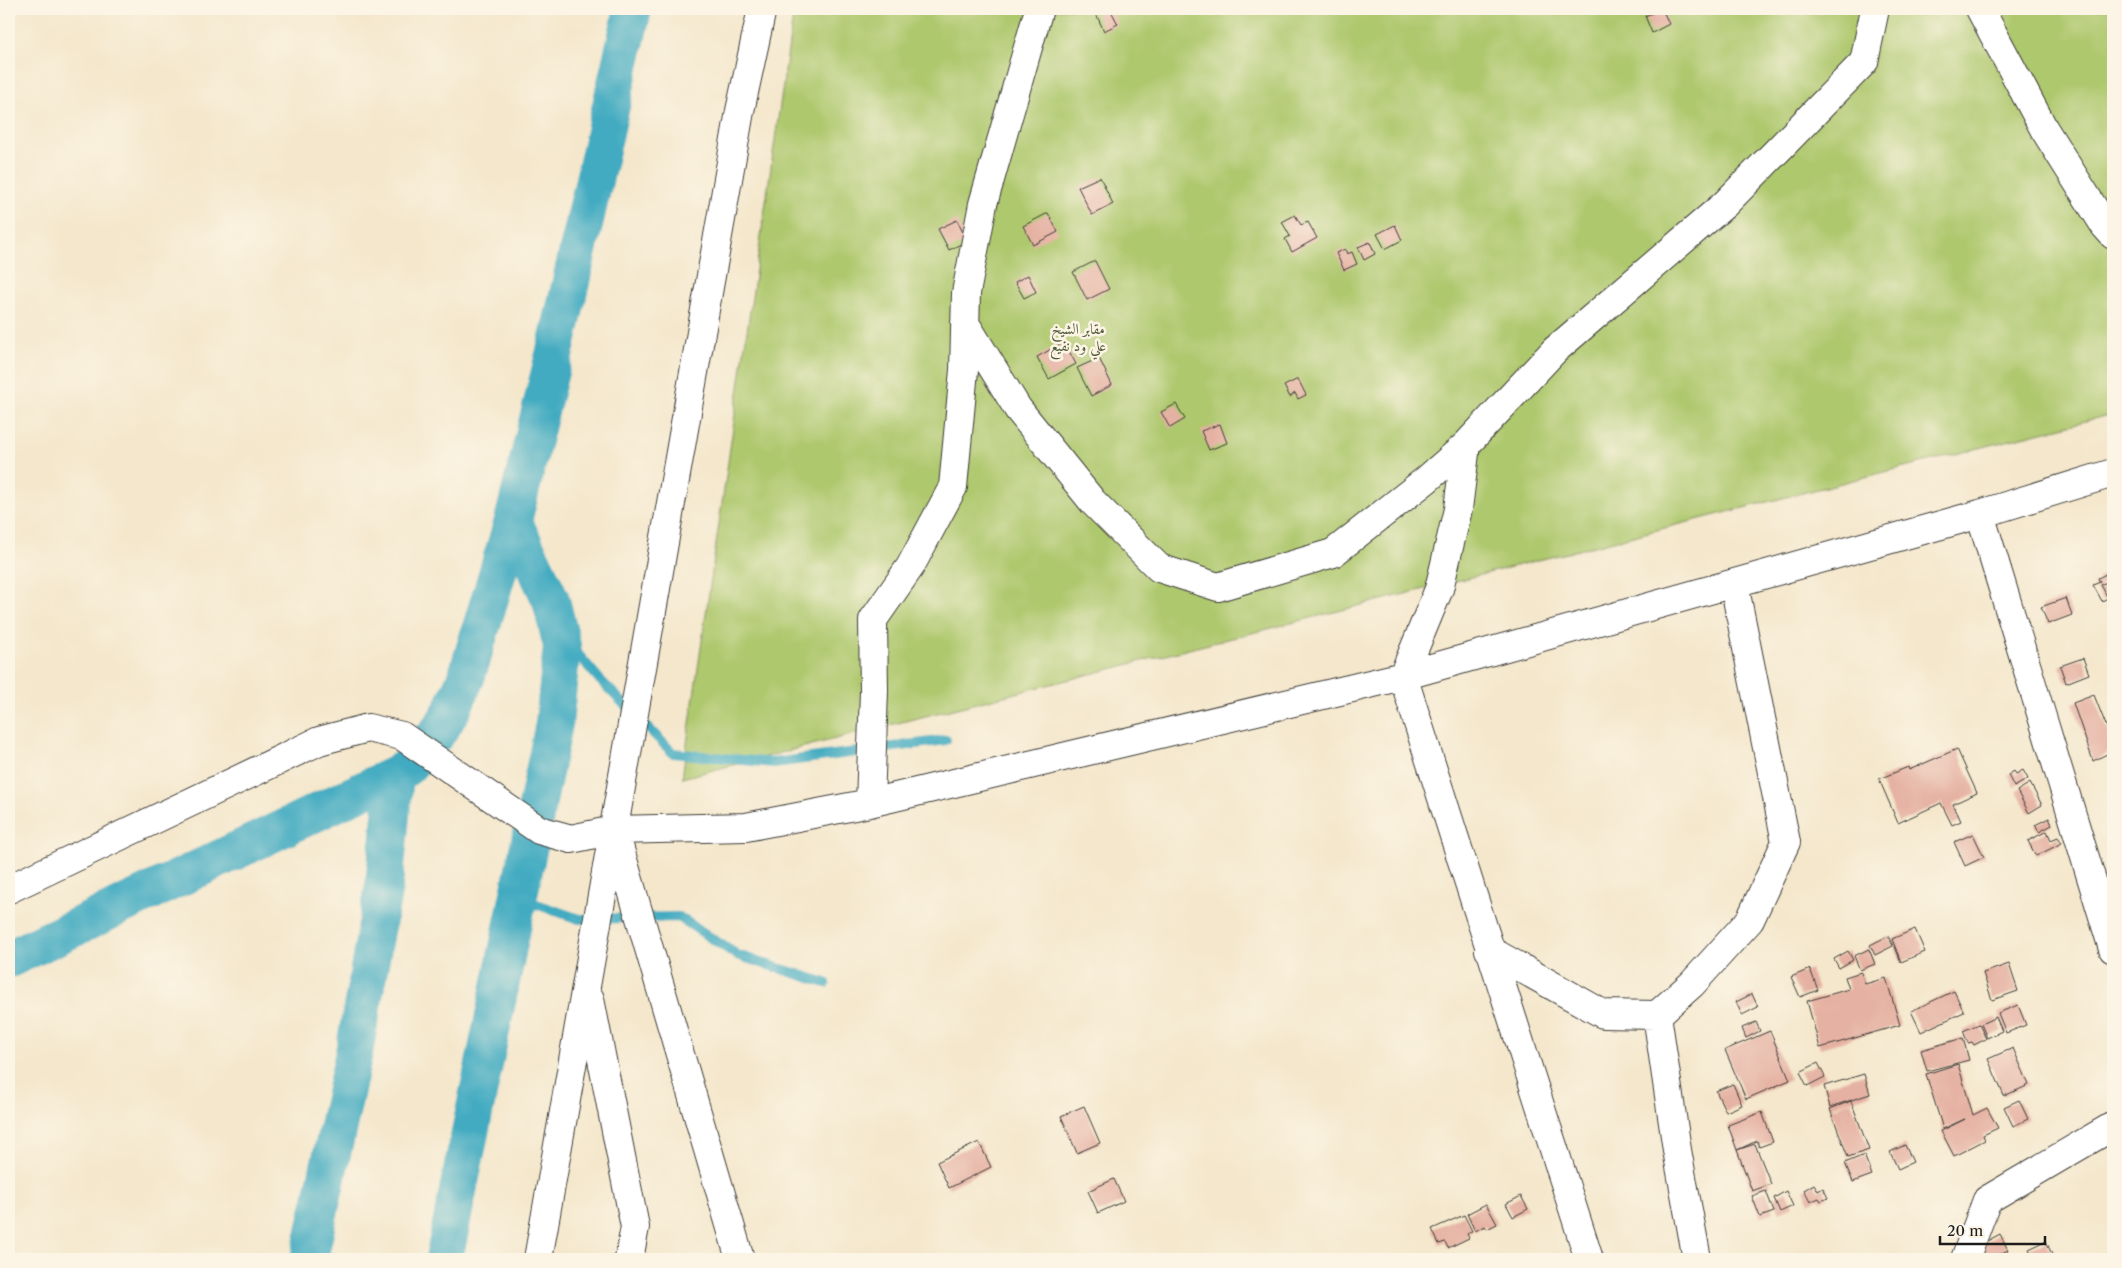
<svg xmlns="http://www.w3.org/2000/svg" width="2122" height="1268" font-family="'Libre Caslon Text',Amiri,serif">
	<rect width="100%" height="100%" fill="#fcf5e5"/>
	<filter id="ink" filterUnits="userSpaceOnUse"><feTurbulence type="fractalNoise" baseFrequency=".02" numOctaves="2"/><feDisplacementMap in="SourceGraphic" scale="10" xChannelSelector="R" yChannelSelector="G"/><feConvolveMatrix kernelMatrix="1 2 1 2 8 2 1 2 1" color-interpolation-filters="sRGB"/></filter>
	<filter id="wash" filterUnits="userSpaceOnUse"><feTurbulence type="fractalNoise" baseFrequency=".0096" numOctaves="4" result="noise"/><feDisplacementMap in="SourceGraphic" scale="20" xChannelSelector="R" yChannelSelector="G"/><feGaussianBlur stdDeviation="1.12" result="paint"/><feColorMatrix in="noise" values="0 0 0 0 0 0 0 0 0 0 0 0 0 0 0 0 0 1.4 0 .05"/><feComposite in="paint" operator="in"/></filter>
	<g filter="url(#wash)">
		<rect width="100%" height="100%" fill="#f4e7cc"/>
		<path fill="#aec86d" stroke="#657244" d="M794,9H2113V414L682,778Z"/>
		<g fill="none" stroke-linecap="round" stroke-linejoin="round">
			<path stroke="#42abc1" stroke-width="10" d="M559,632L600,680L673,753L774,763L946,740
				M519,898L579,919L679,917L737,955L826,983"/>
			<path stroke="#42abc1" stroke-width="38" d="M9,959L395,775L407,767L441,728L453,708L467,675L513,521L557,343L633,9
				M309,1259L354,1053L384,886L395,775
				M444,1259L554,724L562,646L551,600L513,521"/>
		</g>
		<g id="blocks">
			<path fill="#e5b1a2" d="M1107,9H1110L1118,24L1104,31L1096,14Z
				M1662,9L1669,24L1652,33L1645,16Z
				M1100,177L1113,204L1092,215L1078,187Z
				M1048,213L1058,232L1033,245L1023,226Z
				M1295,215L1301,225L1308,222L1317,238L1292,252L1285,239L1290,236L1282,222Z
				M957,220L967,241L949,250L938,229Z
				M1395,225L1402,240L1385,249L1377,234Z
				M1370,242L1375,254L1364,260L1358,247Z
				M1345,249L1347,254L1352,252L1357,264L1344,270L1336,253Z
				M1095,261L1109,289L1087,300L1073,272Z
				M1028,275L1036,292L1024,298L1015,282Z
				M1064,342L1076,364L1049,379L1037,357Z
				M1099,358L1112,385L1091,396L1077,368Z
				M1298,379L1306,395L1298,399L1295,393L1290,397L1284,386Z
				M1176,404L1185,419L1170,428L1161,412Z
				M1220,424L1227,443L1209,450L1201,431Z
				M2106,574L2110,580L2101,585L2108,598L2102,601L2093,585L2100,582L2098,578Z
				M2066,598L2072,615L2048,624L2041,607Z
				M2083,658L2089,674L2066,683L2060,666Z
				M2094,695L2113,743V751L2093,761L2073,703Z
				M1957,749L1977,793L1953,804L1961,821L1952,825L1941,803L1898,823L1879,779L1908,767L1909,770Z
				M2023,770L2028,779L2014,787L2008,775L2014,771L2016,774Z
				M2030,783L2042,805L2029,813L2017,791Z
				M2049,818L2052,825L2039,832L2035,825Z
				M2047,831L2051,840L2058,837L2062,843L2036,856L2028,841Z
				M1973,834L1984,857L1965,866L1954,842Z
				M1915,929L1925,952L1901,962L1892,939Z
				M1888,936L1893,946L1875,955L1870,945Z
				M1869,949L1875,964L1860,970L1854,956Z
				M1848,951L1853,960L1839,968L1834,959Z
				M2009,964L2018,991L1992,1000L1983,973Z
				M1810,969L1818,990L1800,997L1791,977Z
				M1861,972L1865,984L1886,978L1900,1025L1820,1048L1807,1001L1849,989L1845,977Z
				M1954,991L1964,1012L1921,1032L1911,1011Z
				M1752,994L1758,1007L1742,1015L1736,1002Z
				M2018,1005L2026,1025L2006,1033L1998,1013Z
				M1996,1017L2002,1031L1987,1038L1981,1024Z
				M1756,1022L1760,1031L1746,1038L1742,1028Z
				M1979,1024L1986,1039L1974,1045L1972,1042L1968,1043L1963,1031Z
				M1770,1031L1790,1080L1746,1099L1725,1050Z
				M1963,1038L1969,1060L1927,1071L1921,1050Z
				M2013,1048L2029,1085L2004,1096L1988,1059Z
				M1818,1063L1825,1077L1807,1086L1800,1072Z
				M1958,1064L1973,1115L1987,1108L1998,1128L1983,1135L1985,1140L1954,1156L1941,1131L1965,1119L1943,1129L1926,1074Z
				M1864,1074L1870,1094L1830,1107L1824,1086Z
				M1733,1084L1742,1105L1726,1112L1716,1091Z
				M2019,1100L2028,1119L2013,1126L2004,1107Z
				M1851,1101L1869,1150L1848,1157L1830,1109Z
				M1084,1106L1100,1143L1077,1153L1061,1116Z
				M1762,1112L1773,1142L1759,1147L1757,1141L1737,1150L1728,1125Z
				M979,1142L991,1167L949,1188L937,1162Z
				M1755,1144L1771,1184L1752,1191L1737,1150Z
				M1905,1145L1913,1162L1898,1169L1890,1152Z
				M1864,1155L1872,1175L1853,1182L1845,1163Z
				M1114,1179L1124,1201L1098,1213L1088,1191Z
				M1814,1184L1818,1191L1823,1188L1828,1198L1821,1201L1819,1198L1810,1202L1804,1190Z
				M1766,1191L1774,1212L1760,1217L1752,1196Z
				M1786,1191L1793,1206L1780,1212L1774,1198Z
				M1521,1196L1528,1209L1513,1217L1506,1204Z
				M1486,1204L1497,1224L1487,1229L1485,1226L1475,1231L1467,1214Z
				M1464,1215L1472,1231L1467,1234L1469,1238L1448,1248L1445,1242L1439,1244L1432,1229Z
				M2000,1234L2008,1250L1990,1259H1974L1969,1251Z
				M2046,1241L2054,1259H2034L2029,1249Z"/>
		</g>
	</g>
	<g filter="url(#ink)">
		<use href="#blocks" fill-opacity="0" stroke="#3c3a36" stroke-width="1"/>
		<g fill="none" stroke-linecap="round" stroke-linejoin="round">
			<defs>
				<path id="minor" d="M1980,9L2044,129L2105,226L2113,235
					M965,323L1018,409L1093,502L1159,568L1218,587L1333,553L1426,480L1466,445
					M1980,514L2113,949
					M870,803L874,691L873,620L910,567L953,487L964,370L966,293L983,204L1039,9
					M616,836L740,1259
					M9,889L319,741L368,728L402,736L539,830L571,839L614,830L746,827L870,803L1403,676L1980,514L2113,473
					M1489,950L1603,1014L1657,1015
					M590,999L635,1227L629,1259
					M538,1259L740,111L762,9
					M1589,1259L1403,676L1439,589L1458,509L1466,445L1555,350L1725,204L1864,62L1875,9
					M1697,1259L1677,1150L1657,1015L1692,984L1750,920L1786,842L1734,584
					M1965,1259L1987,1200L2113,1126"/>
			</defs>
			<use href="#minor" stroke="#3c3a36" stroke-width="30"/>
			<use href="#minor" stroke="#fff" stroke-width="28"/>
		</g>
	</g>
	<g text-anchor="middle" stroke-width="5" stroke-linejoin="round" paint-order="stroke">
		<g font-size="15" fill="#4f5838" stroke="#fcf5e5">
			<text x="1078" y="334">مقابر الشيخ<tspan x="1078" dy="17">علي ود نفيع</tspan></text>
		</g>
	</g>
	<rect width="2122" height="1268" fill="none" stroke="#fcf5e5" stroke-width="30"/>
	<path d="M1940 1236v8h105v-8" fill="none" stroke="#1c1c1c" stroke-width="2.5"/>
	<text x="1947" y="1236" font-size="15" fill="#1c1c1c" stroke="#fcf5e5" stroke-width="4" paint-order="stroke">20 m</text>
</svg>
